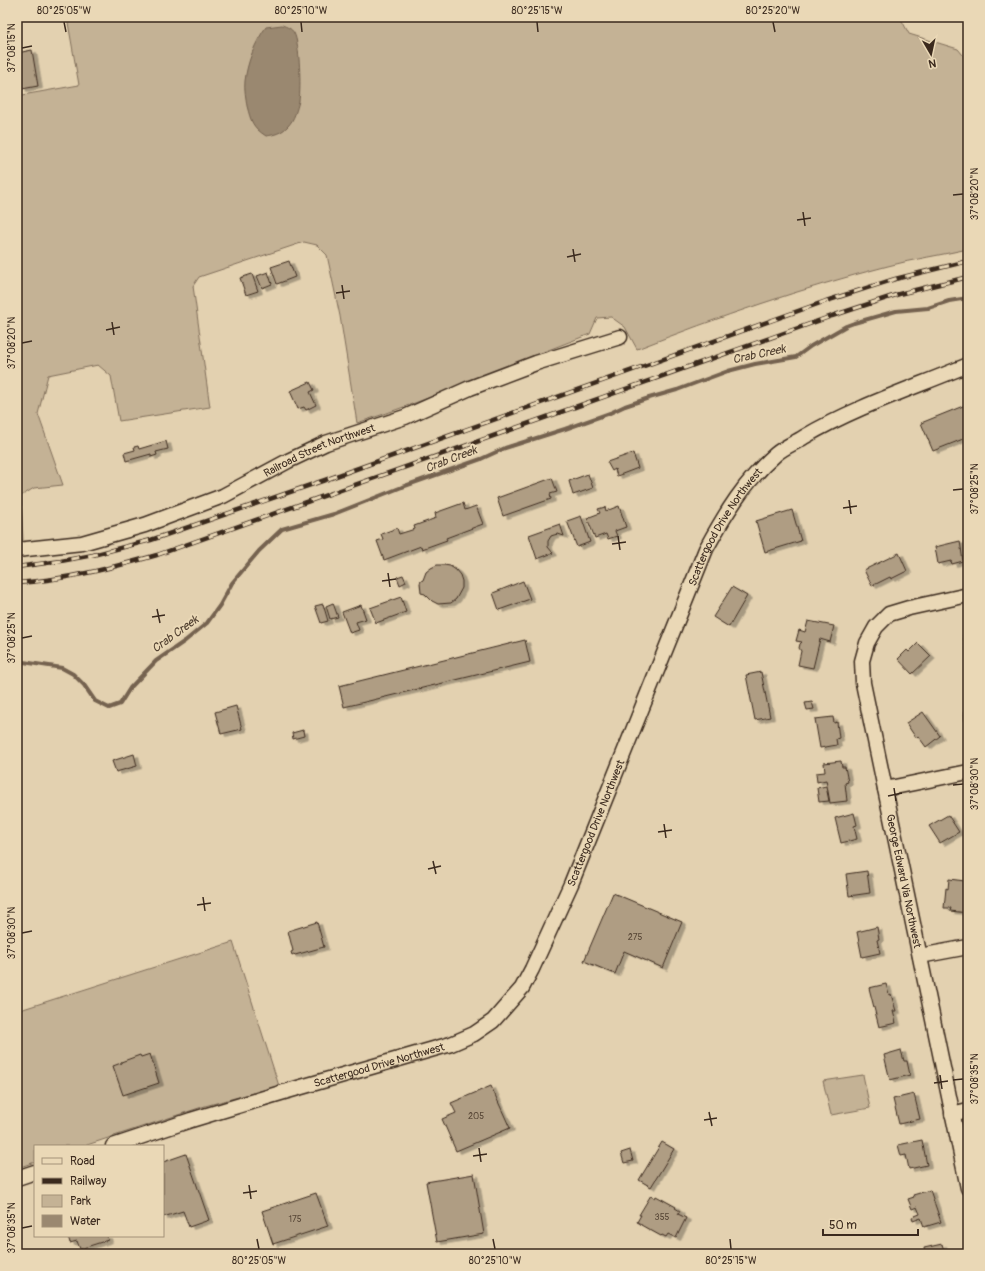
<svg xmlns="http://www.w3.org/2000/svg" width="985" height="1271" font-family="Pangolin,sans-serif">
	<defs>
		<filter id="shadow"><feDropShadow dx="4.5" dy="2.5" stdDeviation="0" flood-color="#0004"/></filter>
	</defs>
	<rect width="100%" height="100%" fill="#e3d1b0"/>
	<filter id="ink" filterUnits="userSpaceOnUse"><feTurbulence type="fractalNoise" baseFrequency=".025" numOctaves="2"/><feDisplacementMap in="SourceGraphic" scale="8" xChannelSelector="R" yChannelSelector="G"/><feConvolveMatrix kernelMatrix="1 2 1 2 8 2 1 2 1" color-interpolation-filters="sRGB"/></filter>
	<g filter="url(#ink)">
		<path fill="#c4b295" stroke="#806e5a" d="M67,17H900L909,34L958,49L968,61V249C941,255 914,259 888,266C802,288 719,317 637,349L625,327L611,317L597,318L590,334C512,363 436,398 357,423L340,316L327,255L317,245L304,242L199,277L193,286L210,407L119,421L111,376L98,365L48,375L38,414L63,485L34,488L21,496L23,540H17V96L79,85Z
			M233,942L279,1086L205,1106L84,1146H35V1162L17,1168V1011Z
			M863,1075L870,1108L831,1115L823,1081Z"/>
		<path fill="#9a8870" stroke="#74624f" d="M282,25C287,27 291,28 294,33C300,44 301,88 299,101C297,109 294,120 288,126C282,133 274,135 266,136C252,127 251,121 247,106C246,98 244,89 245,81C247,63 255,42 266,27Z"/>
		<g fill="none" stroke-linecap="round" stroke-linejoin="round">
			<path stroke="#74624f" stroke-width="4" d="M17,661L62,668L73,674L84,685L95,701L109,708L120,704L130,688L156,661L185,641L207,623L220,605L232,583L259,551L282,529L334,514L402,487L481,459L505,448L565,429L610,413L625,406L649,398L677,390L728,371L755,364L796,357L811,346L846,326L854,323L896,311L928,308L949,301L968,298"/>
		</g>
		<path fill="#af9d83" stroke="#3b2a1e" filter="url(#shadow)" d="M32,50L38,86L22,89L17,61V53Z
			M289,261L295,277L277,284L271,267Z
			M268,272L272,284L262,288L257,276Z
			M252,274L258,291L246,295L240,278Z
			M310,382L314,390L310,392L316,405L306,410L304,407L298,409L290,391Z
			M968,404V437L933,451L921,423Z
			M166,441L168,449L156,452L157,455L151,457V454L126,461L124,453L135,450L134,447L138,446L139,449Z
			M633,453L638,468L617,476L615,469L612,471L607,462Z
			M588,474L593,488L573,495L569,481Z
			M552,478L557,492L550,494L551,499L503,516L497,498Z
			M463,503L465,510L476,506L483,524L446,538L447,540L422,549L421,546L384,560L377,541L383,539L381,534L397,528L399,534L415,529L414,526L436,518L435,513Z
			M619,506L626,527L615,531L617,536L608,539L606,534L595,538L587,518L600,513L598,509L605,507L606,511Z
			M792,510L801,541L765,552L756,521Z
			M581,516L590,542L577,547L567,521Z
			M560,524L564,536L558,534L554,535L551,536L548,541V547L553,553L537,559L529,535Z
			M960,541L963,561L952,564L951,561L938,564L935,547Z
			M899,553L907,571L891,579L890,577L872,586L864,570Z
			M437,565H444L450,566L456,570L460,575L462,581V588L456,599L451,603L438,604L432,601L425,594L421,593L420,583L421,581L423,580L426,572L431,568Z
			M403,575L406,582L400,585L397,577Z
			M523,581L530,599L499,610L493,593Z
			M732,587L747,596L729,627L713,617Z
			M401,597L406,612L376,623L370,608Z
			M333,603L338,617L330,619L326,606Z
			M323,604L328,621L321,623L315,606Z
			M361,605L366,619L356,622L359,630L350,633L342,612Z
			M808,621L834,626L830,642L820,639L813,668L798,665L801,651L799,648L800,644L802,642L796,641L799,630L805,632Z
			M968,634V652H967L963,635Z
			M525,640L530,662L344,707L339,686Z
			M918,643L931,656L912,674L898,659L907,650L909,652Z
			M761,672L770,717L755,720L746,675Z
			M812,702L814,709L807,710L805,703Z
			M236,706L242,729L221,734L215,712Z
			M923,712L940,736L926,747L918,736L916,738L906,723Z
			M964,712H968V730H966Z
			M833,717L834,723L837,722L839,738L836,739L837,745L820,748L815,719Z
			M303,730L304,736L293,739L292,733Z
			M134,754L137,766L116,772L112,761Z
			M841,761L842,767H845L848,782L845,783L847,801L830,803L826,780L817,782L816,773L825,772L824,763Z
			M826,786L829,801L819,802L817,788Z
			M854,813L857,825L854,826L857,839L841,843L835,818Z
			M948,815L959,832L940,843L929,826Z
			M867,871L870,893L849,896L846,874Z
			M949,879L965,881L964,890L968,891V913L950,911L951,908H944L946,888L948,889Z
			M613,893L682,922L663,968L624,951L615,974L584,961Z
			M317,922L324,947L295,955L294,954L292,955L291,952L293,951L288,931Z
			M877,927L879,939L877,940L880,953L862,957L857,932Z
			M886,984L889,995L891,994L896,1011H893L896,1023L879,1027L869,988Z
			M901,1050L904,1061H907L910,1075L890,1080L884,1055Z
			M150,1054L159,1083L123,1095L113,1066L121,1063V1062L140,1055L141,1057Z
			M491,1086L510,1128L456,1151L442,1119L456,1113L451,1103Z
			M914,1094L920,1119L899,1124L893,1099Z
			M922,1140L927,1165L909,1169L906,1155L901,1156L898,1145Z
			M662,1142L674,1149L651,1187L639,1180Z
			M630,1150L633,1161L624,1163L621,1153Z
			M186,1154L209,1220L189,1227L183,1211L163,1217V1162Z
			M474,1174L484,1234L437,1242L426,1182Z
			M930,1190L941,1222L924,1227L921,1218L913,1221L912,1217L920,1214L917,1207L912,1209L908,1199L914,1197L913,1195Z
			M316,1193L328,1226L273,1244L262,1211Z
			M651,1195L655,1198L656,1196L676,1207L675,1208L680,1211L678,1214L686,1218L676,1238L668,1234L666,1237L662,1235L661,1236L641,1225V1224L637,1222L641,1215H639Z
			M68,1236H107L108,1240L80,1249L77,1241L70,1243Z
			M942,1244L945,1254H925L924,1248Z"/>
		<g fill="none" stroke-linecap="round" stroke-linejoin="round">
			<defs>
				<g id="street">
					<path id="s1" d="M17,550L82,543L145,525L223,496L288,461L326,443L405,417L470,388L536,363L620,337"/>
					<path id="s2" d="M968,595L909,608L889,614L876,627L867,643L862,661L863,683L968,1188"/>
					<path d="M885,789L968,772"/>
					<path d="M920,956L968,947"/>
					<path d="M952,1114L968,1110"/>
					<path id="s3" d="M113,1146L191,1120L284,1092L451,1044L474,1034L493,1021L522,988L532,969L571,884L706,549C725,514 745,481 776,454C784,447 795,443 804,437C855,407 913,388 968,365"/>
					<path d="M17,1178L35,1172"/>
				</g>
			</defs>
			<use href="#street" stroke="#3b2a1e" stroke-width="17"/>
			<use href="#street" stroke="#ead8b6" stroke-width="14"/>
			<defs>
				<path id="rail" d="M17,567L61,561L93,555L151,540L325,480L826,301L895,279L968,261
					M17,583C65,580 111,568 157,555L832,316L899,294L968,277"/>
			</defs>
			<use href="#rail" stroke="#3b2a1e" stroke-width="4.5"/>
			<use href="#rail" stroke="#ead8b6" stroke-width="3" stroke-dasharray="9" stroke-linecap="butt"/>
		</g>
	</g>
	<path fill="none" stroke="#3b2a1e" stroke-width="1.5" d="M64,22L66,32M301,22L302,32M537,22L538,32M773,22L775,32M22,48L32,46M953,195L963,194M803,212L805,226M797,220L811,218M573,249L575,262M567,257L581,254M342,285L344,299M336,293L350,291M112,322L114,335M106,330L120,327M22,343L32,341M953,490L963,489M849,500L851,514M843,508L857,506M618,536L620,550M612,544L626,542M388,573L390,587M382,581L396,579M157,609L160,623M152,617L165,615M22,638L32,636M953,785L963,784M894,788L896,801M888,796L902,793M664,824L666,838M658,832L672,830M433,861L436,874M428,869L441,866M203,897L205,911M197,905L211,903M22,933L32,931M940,1075L942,1089M953,1080L963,1079M934,1083L948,1081M709,1112L712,1126M704,1120L717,1118M479,1148L481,1162M473,1156L487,1154M249,1185L251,1199M243,1193L257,1191M22,1228L32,1226M257,1239L259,1249M493,1239L495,1249M730,1239L731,1249"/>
	<g text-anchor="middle" stroke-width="4" stroke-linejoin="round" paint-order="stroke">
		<g font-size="9" fill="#584737">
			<text x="635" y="940">275</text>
			<text x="476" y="1119">205</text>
			<text x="662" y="1220">355</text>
			<text x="295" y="1222">175</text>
		</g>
		<g font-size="11" fill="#3b2a1e" stroke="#ead8b6">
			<text dy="4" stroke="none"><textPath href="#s1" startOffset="321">Railroad Street Northwest</textPath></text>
			<text dy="4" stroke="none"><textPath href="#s3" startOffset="950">Scattergood Drive Northwest</textPath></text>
			<text dy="4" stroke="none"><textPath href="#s3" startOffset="626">Scattergood Drive Northwest</textPath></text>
			<text dy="4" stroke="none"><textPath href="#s2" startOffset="361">George Edward Via Northwest</textPath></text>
			<text dy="4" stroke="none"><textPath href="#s3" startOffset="278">Scattergood Drive Northwest</textPath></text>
		</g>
		<g font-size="12" font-style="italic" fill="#534232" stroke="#ead8b6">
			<text transform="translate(759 354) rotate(-12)" y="4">Crab Creek</text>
			<text transform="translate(451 459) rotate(-21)" y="4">Crab Creek</text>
			<text transform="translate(175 634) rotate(-36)" y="4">Crab Creek</text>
		</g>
	</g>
	<rect width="985" height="1271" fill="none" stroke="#ead8b6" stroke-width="44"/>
	<rect x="34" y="1145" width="130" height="92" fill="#ead8b6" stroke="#a49279"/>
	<rect x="42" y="1158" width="20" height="6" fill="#ead8b6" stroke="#a49279"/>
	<text x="70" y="1165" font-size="12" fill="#3b2a1e">Road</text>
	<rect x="42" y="1178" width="20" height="6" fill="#3b2a1e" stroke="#a49279"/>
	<text x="70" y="1185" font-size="12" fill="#3b2a1e">Railway</text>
	<rect x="42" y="1195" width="20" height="12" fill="#c4b295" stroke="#a49279"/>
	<text x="70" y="1205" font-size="12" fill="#3b2a1e">Park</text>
	<rect x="42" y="1215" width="20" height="12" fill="#9a8870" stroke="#a49279"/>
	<text x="70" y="1225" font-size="12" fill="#3b2a1e">Water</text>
	<g transform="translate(931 54) rotate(171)" stroke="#ead8b6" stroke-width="3" paint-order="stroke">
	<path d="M0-3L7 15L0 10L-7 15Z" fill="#3b2a1e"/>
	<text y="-6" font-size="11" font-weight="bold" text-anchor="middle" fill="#3b2a1e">N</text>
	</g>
	<path d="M823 1229v6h95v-6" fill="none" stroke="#3b2a1e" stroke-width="2"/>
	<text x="829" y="1229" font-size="12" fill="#3b2a1e" stroke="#ead8b6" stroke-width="3" paint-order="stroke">50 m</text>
	<rect x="22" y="22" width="941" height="1227" fill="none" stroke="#3b2a1e" stroke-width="1.5"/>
	<g font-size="10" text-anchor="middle" fill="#3b2a1e">
		<text x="64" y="14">80°25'05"W</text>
		<text x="301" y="14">80°25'10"W</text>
		<text x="537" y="14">80°25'15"W</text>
		<text x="773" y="14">80°25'20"W</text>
		<text transform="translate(11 48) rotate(-90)" y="4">37°08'15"N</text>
		<text transform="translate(974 194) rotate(-90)" y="4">37°08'20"N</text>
		<text transform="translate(11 343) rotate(-90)" y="4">37°08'20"N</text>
		<text transform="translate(974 489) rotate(-90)" y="4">37°08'25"N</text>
		<text transform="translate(11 638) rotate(-90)" y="4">37°08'25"N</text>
		<text transform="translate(974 784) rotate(-90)" y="4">37°08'30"N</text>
		<text transform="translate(11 933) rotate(-90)" y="4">37°08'30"N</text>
		<text transform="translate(974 1079) rotate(-90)" y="4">37°08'35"N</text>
		<text transform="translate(11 1228) rotate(-90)" y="4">37°08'35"N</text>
		<text x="259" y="1264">80°25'05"W</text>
		<text x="495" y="1264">80°25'10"W</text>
		<text x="731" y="1264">80°25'15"W</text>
	</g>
</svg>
